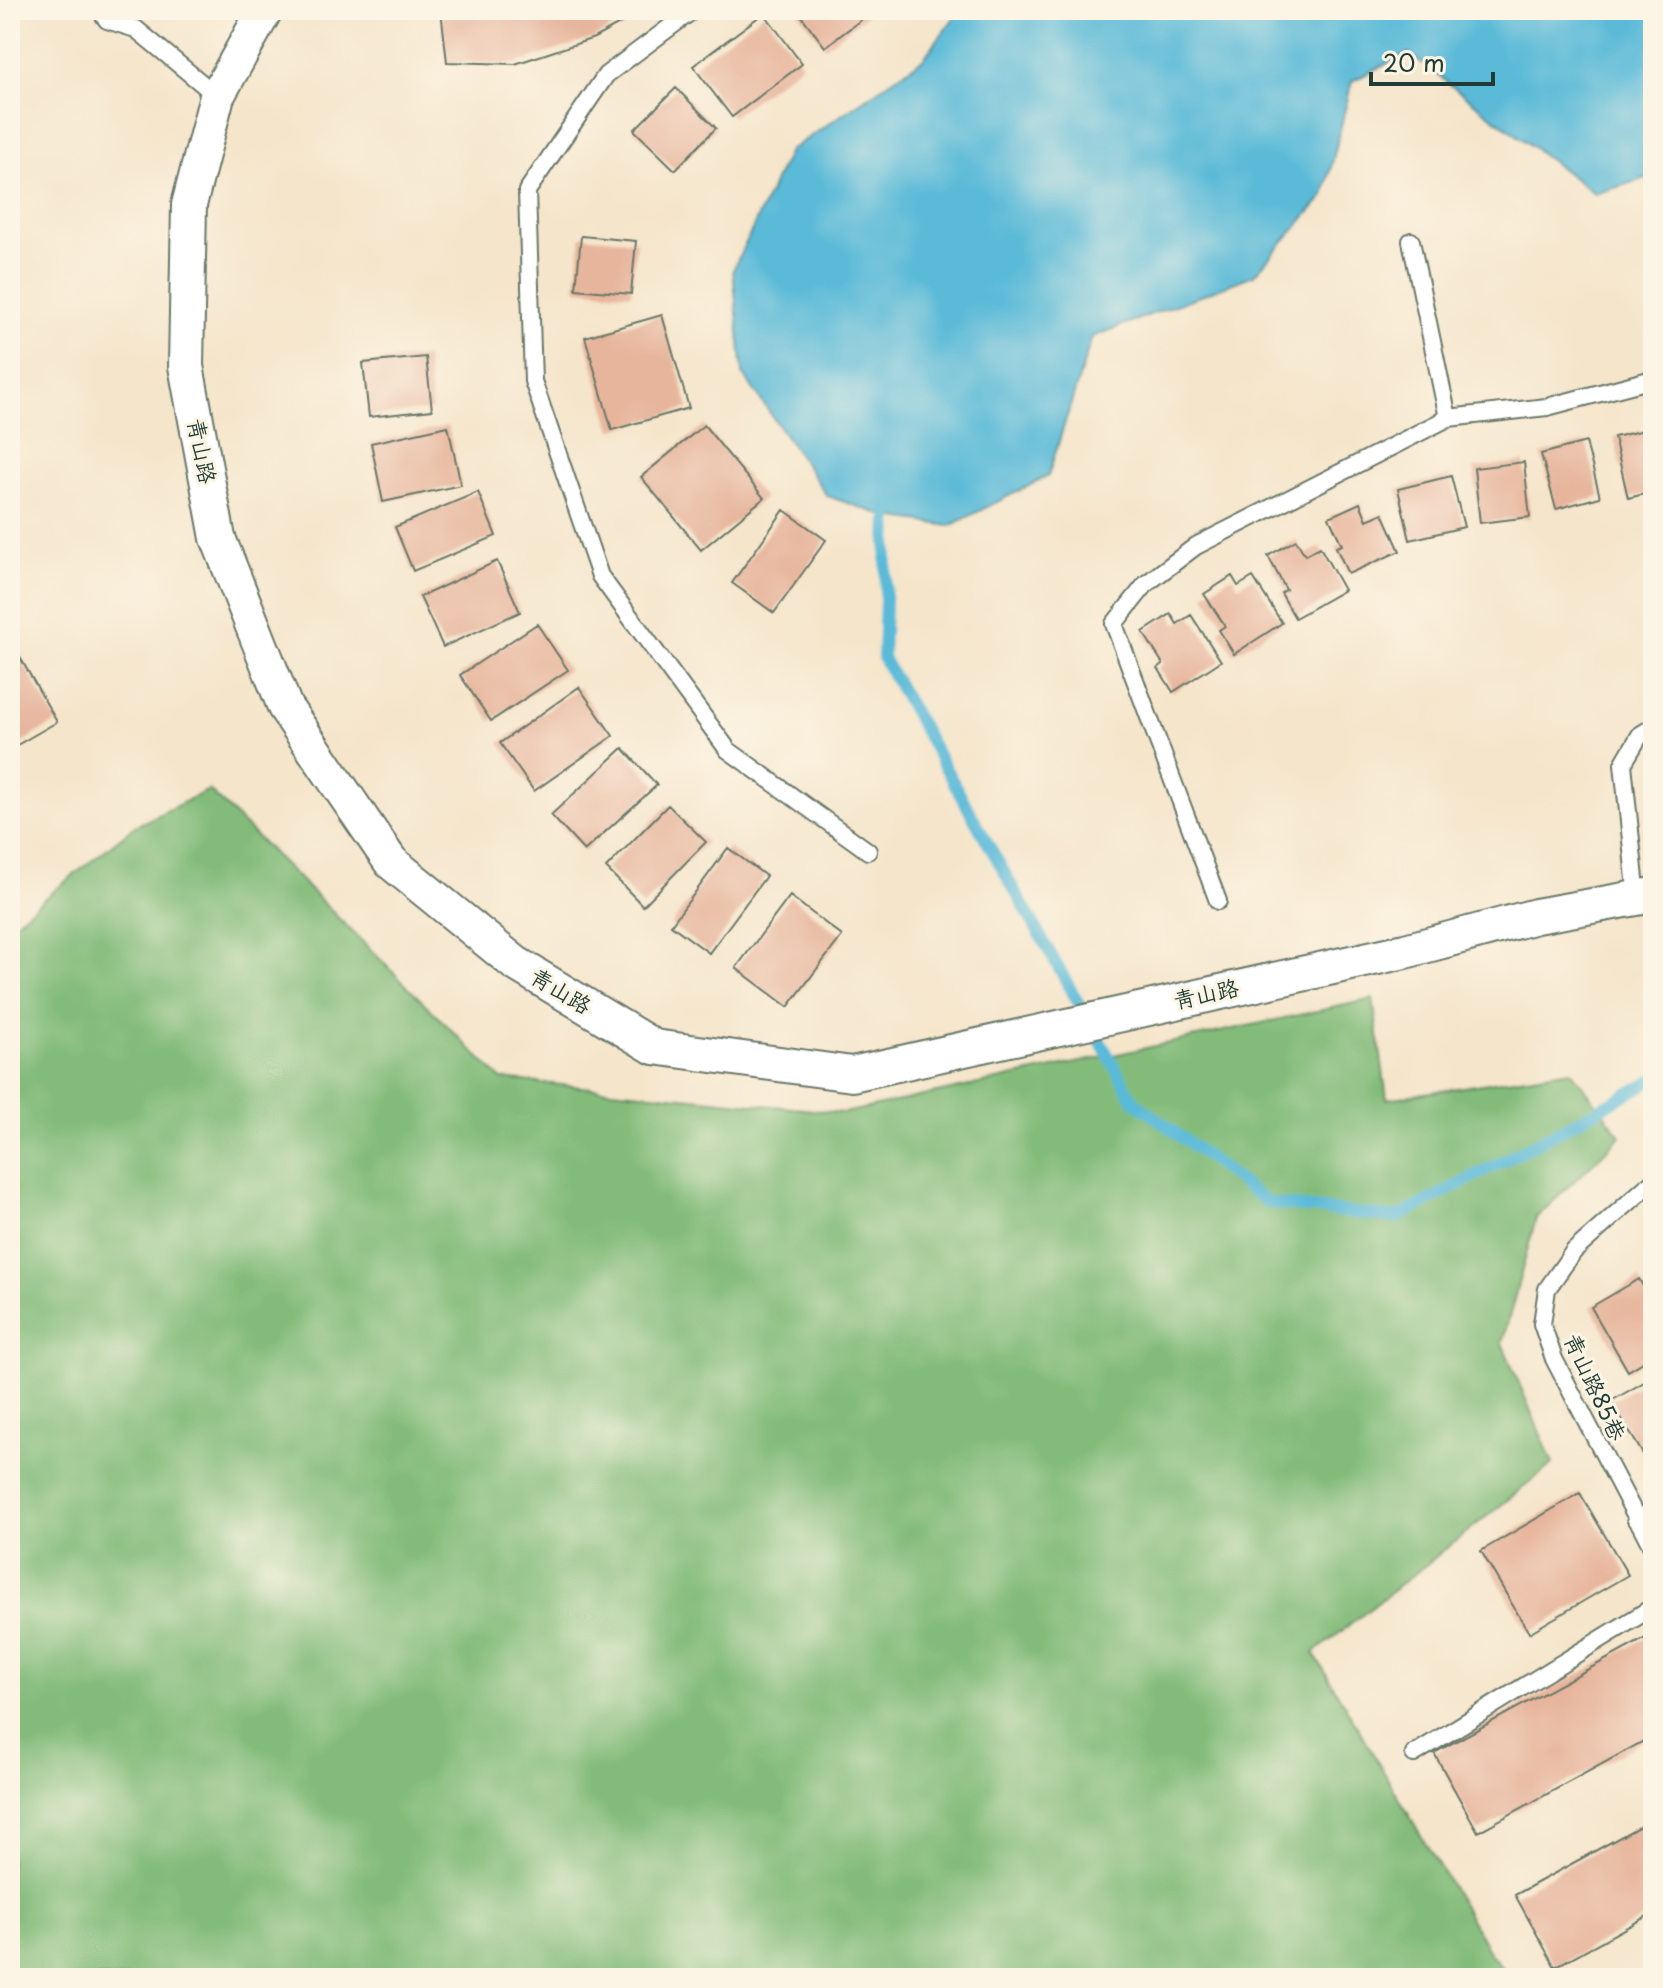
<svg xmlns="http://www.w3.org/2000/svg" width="1663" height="1988" font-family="'Playpen Sans','LXGW WenKai TC',sans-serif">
	<rect width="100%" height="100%" fill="#fcf5e5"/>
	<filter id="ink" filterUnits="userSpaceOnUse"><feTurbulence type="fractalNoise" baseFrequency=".0125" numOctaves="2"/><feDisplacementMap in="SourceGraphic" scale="16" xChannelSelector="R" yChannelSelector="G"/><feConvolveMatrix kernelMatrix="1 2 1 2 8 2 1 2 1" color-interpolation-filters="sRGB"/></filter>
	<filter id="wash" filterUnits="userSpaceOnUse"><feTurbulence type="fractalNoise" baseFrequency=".006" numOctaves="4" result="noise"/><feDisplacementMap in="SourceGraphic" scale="32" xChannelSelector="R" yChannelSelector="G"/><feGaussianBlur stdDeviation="1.8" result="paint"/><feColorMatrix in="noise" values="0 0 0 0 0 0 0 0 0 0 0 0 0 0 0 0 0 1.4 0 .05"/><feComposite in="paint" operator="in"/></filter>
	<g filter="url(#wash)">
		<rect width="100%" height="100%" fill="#f5e5cb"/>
		<path fill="#83bc7a" stroke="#517c57" stroke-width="2" d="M209,790L501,1079L844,1113L1373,999L1387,1099L1571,1070L1621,1136L1536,1218L1502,1343L1553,1464L1314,1653L1490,1953L1510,1978H10V926L135,826Z"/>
		<path fill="#5abad8" stroke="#3c7c86" stroke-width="2" d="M960,10H1653V176L1595,194L1408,53L1352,81L1324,196L1254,275L1092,337L1048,476L950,526L888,517L827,496L743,374L733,270L789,151L923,59Z"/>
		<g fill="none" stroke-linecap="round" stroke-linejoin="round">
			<path stroke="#5abad8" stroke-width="12" d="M888,517L883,658L1134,1101L1268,1203L1397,1218L1653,1080"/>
		</g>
		<g id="blocks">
			<path fill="#e7b59c" d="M441,10H645L594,38L515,64L447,62Z
				M797,10H874L825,47Z
				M764,13L802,64L732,117L693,66Z
				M676,88L716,128L675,170L634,130Z
				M581,236L636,241L631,294L576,289Z
				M662,315L689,408L612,430L585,337Z
				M426,357L432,410L369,417L363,363Z
				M704,425L764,498L701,550L641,477Z
				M448,426L461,485L383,502L371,443Z
				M1653,428V492L1628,498L1614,437Z
				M1586,442L1600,497L1556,509L1541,454Z
				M1524,462L1530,517L1480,523L1474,468Z
				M1451,476L1464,527L1410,540L1398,489Z
				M478,492L496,536L413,571L395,527Z
				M1360,503L1367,520L1383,513L1400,551L1348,574L1336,547L1342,545L1329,517Z
				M784,510L826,540L774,613L732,583Z
				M1296,540L1305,555L1320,547L1344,590L1295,618L1281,593L1286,590L1268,556Z
				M497,561L520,612L443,647L420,597Z
				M1232,576L1238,586L1253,577L1282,623L1234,654L1219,630L1225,626L1204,594Z
				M1171,614L1177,624L1191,615L1221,661L1173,692L1158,668L1163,664L1143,632Z
				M537,624L568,670L491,721L460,675Z
				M17,652L57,722L10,749V656Z
				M579,687L613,736L534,791L500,743Z
				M623,748L657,785L584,851L551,815Z
				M668,805L706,842L643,906L606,868Z
				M728,848L766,876L709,953L671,925Z
				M790,896L842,936L788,1007L736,968Z
				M1639,1279L1653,1303V1356L1628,1371L1591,1307Z
				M1653,1377V1462L1649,1464L1611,1401Z
				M1580,1493L1628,1575L1529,1633L1481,1551Z
				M1653,1634V1736L1478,1832L1434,1753Z
				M1653,1819V1913L1555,1967L1515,1895Z"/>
		</g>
	</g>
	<g filter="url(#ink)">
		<use href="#blocks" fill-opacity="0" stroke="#6a7869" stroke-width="2"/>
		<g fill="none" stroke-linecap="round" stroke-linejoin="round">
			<defs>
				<path id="lane" d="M100,10L107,20L136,29L217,96
					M693,10L606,75L527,191L533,381L600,576L728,750L868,851
					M1411,241L1448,418
					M1637,898L1623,764L1640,735L1653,727
					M1218,901L1114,624L1146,584L1196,546L1448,418L1547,407L1653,379
					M1653,1181L1574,1251L1547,1289L1542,1324L1554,1359L1653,1549
					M1636,1520L1653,1510
					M1414,1754L1653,1607"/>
				<path id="street" d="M265,10L217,96L189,205L186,366L218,538L285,707L391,862L515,963L654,1047L852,1074L1405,951L1536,916L1653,895"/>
			</defs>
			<use href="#lane" stroke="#6a7869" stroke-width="20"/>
			<use href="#street" stroke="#6a7869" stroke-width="38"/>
			<use href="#lane" stroke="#fff" stroke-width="16"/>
			<use href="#street" stroke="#fff" stroke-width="34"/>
		</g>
	</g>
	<g text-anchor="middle" stroke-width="6" stroke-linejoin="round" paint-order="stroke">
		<g font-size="22" fill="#1f3d34" stroke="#fcf5e5">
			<text transform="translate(202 451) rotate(79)" y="8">青山路</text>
			<text transform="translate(561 991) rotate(31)" y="8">青山路</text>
			<text transform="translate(1206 994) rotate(-12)" y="8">青山路</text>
			<text transform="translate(1595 1387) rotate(65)" y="8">青山路85巷</text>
		</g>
	</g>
	<rect width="1663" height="1988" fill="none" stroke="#fcf5e5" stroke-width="40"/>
	<path d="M1371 72v12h122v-12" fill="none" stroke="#1f3d34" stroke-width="4"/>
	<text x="1383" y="72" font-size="24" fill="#1f3d34" stroke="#fcf5e5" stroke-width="6" paint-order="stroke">20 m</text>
</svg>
